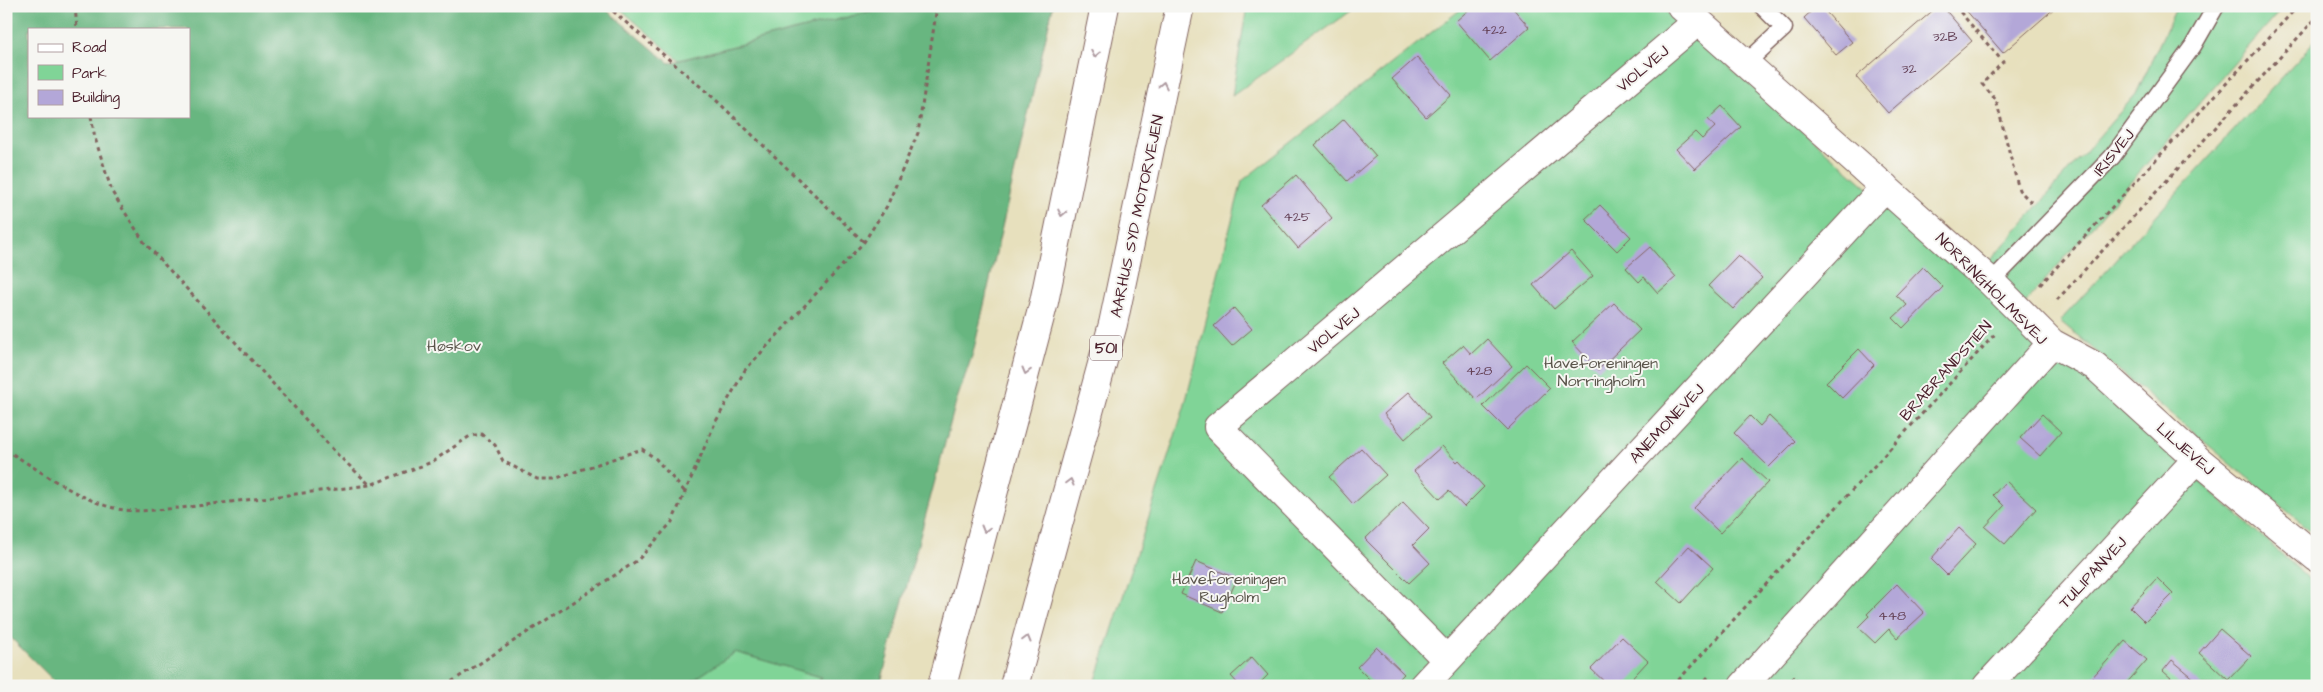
<svg xmlns="http://www.w3.org/2000/svg" width="2323" height="692" font-family="'Architects Daughter',sans-serif">
	<rect width="100%" height="100%" fill="#f6f6f2"/>
	<filter id="ink" filterUnits="userSpaceOnUse"><feTurbulence type="fractalNoise" baseFrequency=".02" numOctaves="2"/><feDisplacementMap in="SourceGraphic" scale="10" xChannelSelector="R" yChannelSelector="G"/><feConvolveMatrix kernelMatrix="1 2 1 2 8 2 1 2 1" color-interpolation-filters="sRGB"/></filter>
	<filter id="wash" filterUnits="userSpaceOnUse"><feTurbulence type="fractalNoise" baseFrequency=".0096" numOctaves="4" result="noise"/><feDisplacementMap in="SourceGraphic" scale="20" xChannelSelector="R" yChannelSelector="G"/><feGaussianBlur stdDeviation="1.12" result="paint"/><feColorMatrix in="noise" values="0 0 0 0 0 0 0 0 0 0 0 0 0 0 0 0 0 1.4 0 .05"/><feComposite in="paint" operator="in"/></filter>
	<g filter="url(#wash)">
		<rect width="100%" height="100%" fill="#e7e0bd"/>
		<path fill="#80d497" stroke="#657a61" d="M617,6H891L679,60Z
			M1247,6H1358L1232,96Z
			M1465,6H1660L1973,280L2136,94L2177,6H2284L2015,315L2317,586V686H1094L1184,408L1242,181Z
			M2317,39V536L2060,321Z
			M735,652L821,677L818,686H685Z"/>
		<path fill="#68b680" stroke="#596a56" fill-rule="evenodd" d="M6,6H602L669,63L891,6H1053L973,353L956,402L880,686H818L821,677L735,652L685,686H59L6,633ZM29,29H189V116H29Z"/>
		<g id="blocks">
			<path fill="#b3a7d8" d="M1473,6H1511L1529,27L1490,61L1456,21Z
				M1817,6H1821L1852,42L1836,55L1804,18Z
				M1938,6H1942L1972,41L1888,113L1856,77Z
				M1966,6H2057L2003,53L1964,8Z
				M1417,57L1451,95L1426,117L1392,79Z
				M1722,106L1741,127L1695,169L1676,149L1695,132L1702,139L1715,127L1708,119Z
				M1344,119L1376,156L1347,181L1315,145Z
				M1296,175L1332,218L1298,248L1261,205Z
				M1600,205L1631,237L1617,251L1585,219Z
				M1650,247L1676,277L1658,293L1644,277L1639,282L1626,268Z
				M1571,251L1593,276L1554,309L1533,285Z
				M1738,255L1762,278L1733,309L1708,286Z
				M1923,267L1943,287L1903,328L1893,318L1907,305L1896,295Z
				M1614,303L1640,330L1598,370L1572,342Z
				M1234,308L1252,329L1232,346L1214,326Z
				M1487,339L1512,366L1476,399L1442,363L1463,345L1471,354Z
				M1859,349L1874,365L1842,398L1826,382Z
				M1526,364L1550,388L1507,430L1483,406Z
				M1409,392L1430,417L1405,439L1384,414Z
				M2042,414L2061,432L2040,456L2020,438Z
				M1750,416L1760,426L1769,416L1795,441L1769,467L1734,433Z
				M1442,446L1457,462L1459,460L1484,487L1464,507L1449,491L1440,499L1414,471Z
				M1361,448L1386,475L1353,504L1329,477Z
				M1742,458L1768,482L1720,533L1694,508Z
				M2006,481L2036,509L2005,544L1985,527L2004,506L1993,495Z
				M1403,502L1429,529L1413,545L1430,563L1409,583L1365,539Z
				M1959,528L1976,544L1947,575L1931,559Z
				M1689,546L1713,568L1681,603L1657,581Z
				M1196,561L1237,579L1222,612L1181,594Z
				M2157,578L2173,594L2145,622L2130,607Z
				M1897,584L1924,613L1897,638L1889,629L1875,643L1858,627L1869,616L1867,614Z
				M2220,629L2251,656L2228,680L2199,653Z
				M1622,637L1648,661L1625,686H1609L1591,669Z
				M2125,641L2147,660L2124,686H2095L2089,681Z
				M1376,647L1404,674L1392,686H1376L1357,667Z
				M1252,657L1268,675L1257,686H1240L1231,676Z
				M2172,660L2203,686H2180L2163,671Z
				M1794,676L1804,686H1785Z"/>
		</g>
	</g>
	<g filter="url(#ink)">
		<use href="#blocks" fill-opacity="0" stroke="#81635e" stroke-width="1"/>
		<g fill="none" stroke-linecap="round" stroke-linejoin="round">
			<defs>
				<path id="service" d="M1745,64L1784,28L1762,6
					M1991,282L2112,157L2193,46L2216,6"/>
				<path id="minor" d="M1681,6L1991,282L2052,343L2095,366L2197,459L2317,558
					M1447,660L1218,427L1698,21
					M1423,686L1885,187
					M1743,686L2052,343
					M1987,686L2197,459"/>
				<path id="motorway" d="M942,686L1044,302L1105,6
					M1014,686L1113,324L1180,6"/>
			</defs>
			<use href="#service" stroke="#81635e" stroke-width="19"/>
			<use href="#minor" stroke="#81635e" stroke-width="30"/>
			<use href="#motorway" stroke="#81635e" stroke-width="30"/>
			<path stroke="#81635e" stroke-width="3" stroke-dasharray="4 4" stroke-linecap="butt" d="M75,6L77,29
				M607,6L716,100L864,242
				M1955,6L2003,62L1982,84L1996,100L2019,190L2031,202
				M91,116L95,138L112,192L144,242L338,455L370,485
				M2040,285L2298,6
				M2057,300L2317,17
				M6,450C41,471 78,500 118,509C138,513 160,509 180,508L370,485L432,462L470,436L481,434L495,445L503,461L537,479H554L642,449L656,459L685,492
				M445,686L638,560L672,522L715,423L745,370L864,242L887,206L918,133L937,6
				M1673,686L1995,334
				M1700,686L1710,675"/>
			<use href="#service" stroke="#fff" stroke-width="16"/>
			<use href="#minor" stroke="#fff" stroke-width="28"/>
			<use href="#motorway" stroke="#fff" stroke-width="28"/>
		</g>
		<defs><path id="oneway-chevron" d="M-2-3.5L2.5 0L-2 3.5" fill="none" stroke-width="1.6" stroke-linecap="round" stroke-linejoin="round" transform="scale(1.25)"/></defs>
		<g stroke="#ae9aa0">
			<use href="#oneway-chevron" transform="translate(1095 54) rotate(102)"/>
			<use href="#oneway-chevron" transform="translate(1163 85) rotate(-78)"/>
			<use href="#oneway-chevron" transform="translate(1062 213) rotate(102)"/>
			<use href="#oneway-chevron" transform="translate(1026 371) rotate(105)"/>
			<use href="#oneway-chevron" transform="translate(1070 482) rotate(-75)"/>
			<use href="#oneway-chevron" transform="translate(985 529) rotate(105)"/>
			<use href="#oneway-chevron" transform="translate(1027 639) rotate(-75)"/>
		</g>
	</g>
	<g text-anchor="middle" stroke-width="4" stroke-linejoin="round" paint-order="stroke">
		<g font-size="14" fill="#644156">
			<text x="1494" y="34">422</text>
			<text x="1945" y="41">32B</text>
			<text x="1909" y="73">32</text>
			<text x="1297" y="221">425</text>
			<text x="1479" y="375">428</text>
			<text x="1892" y="620">448</text>
		</g>
		<rect fill="#f6f6f2" stroke="#7e6067" stroke-width="1" x="1090" y="335.5" width="32" height="25" rx="4"/>
		<g font-size="15" font-weight="bold" fill="#4a1f2b">
			<text x="1106" y="353">501</text>
		</g>
		<g font-size="16" fill="#4a1f2b" stroke="#f6f6f2">
			<text transform="translate(1642 68) rotate(-40)" y="6">VIOLVEJ</text>
			<text transform="translate(2113 152) rotate(-51)" y="6">IRISVEJ</text>
			<text transform="translate(1136 216) rotate(-78)" y="6">AARHUS SYD MOTORVEJEN</text>
			<text transform="translate(1992 288) rotate(45)" y="6">NORRINGHOLMSVEJ</text>
			<text transform="translate(1333 330) rotate(-40)" y="6">VIOLVEJ</text>
			<text transform="translate(1945 370) rotate(-48)" y="6">BRABRANDSTIEN</text>
			<text transform="translate(1666 423) rotate(-47)" y="6">ANEMONEVEJ</text>
			<text transform="translate(2186 448) rotate(41)" y="6">LILJEVEJ</text>
			<text transform="translate(2092 572) rotate(-47)" y="6">TULIPANVEJ</text>
		</g>
		<g font-size="16" fill="#5a554b" stroke="#f6f6f2">
			<text x="454" y="351">Høskov</text>
			<text x="1601" y="368">Haveforeningen<tspan x="1601" dy="18">Norringholm</tspan></text>
			<text x="1229" y="584">Haveforeningen<tspan x="1229" dy="18">Rugholm</tspan></text>
		</g>
	</g>
	<rect width="2323" height="692" fill="none" stroke="#f6f6f2" stroke-width="25"/>
	<rect x="28" y="28" width="162" height="90" fill="#f6f6f2" stroke="#b1a0a2"/>
	<rect x="38" y="44" width="25" height="8" fill="#ffffff" stroke="#b1a0a2"/>
	<text x="72" y="52" font-size="15" fill="#4a1f2b">Road</text>
	<rect x="38" y="65" width="25" height="15" fill="#80d497" stroke="#b1a0a2"/>
	<text x="72" y="78" font-size="15" fill="#4a1f2b">Park</text>
	<rect x="38" y="90" width="25" height="15" fill="#b3a7d8" stroke="#b1a0a2"/>
	<text x="72" y="102" font-size="15" fill="#4a1f2b">Building</text>
</svg>
